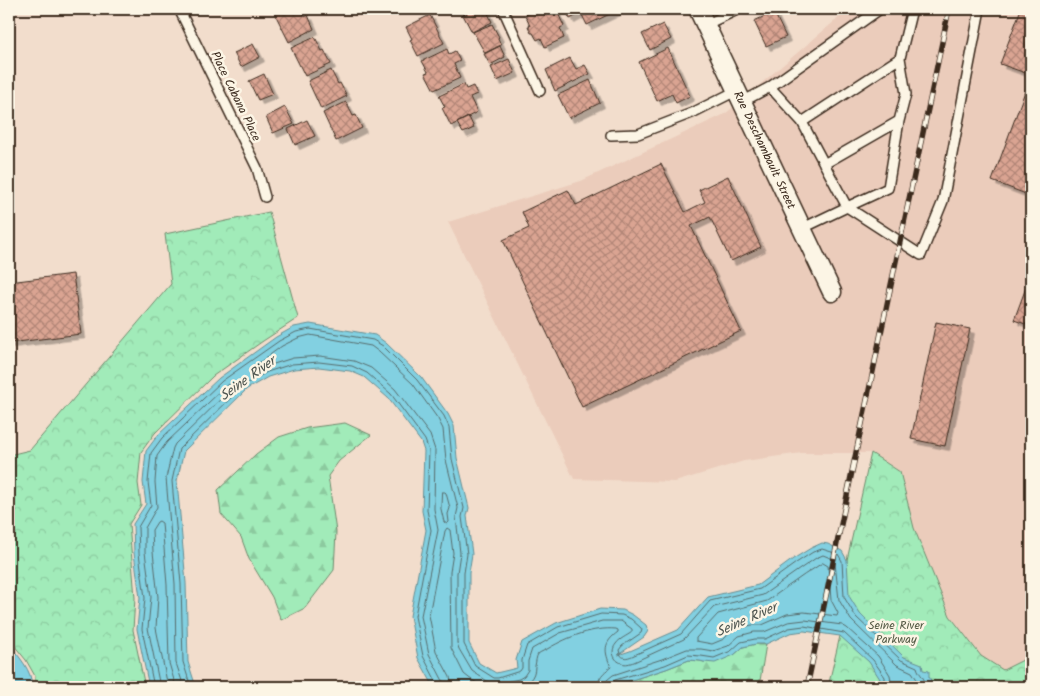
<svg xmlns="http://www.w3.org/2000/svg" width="1040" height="696" font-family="Kalam,sans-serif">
	<defs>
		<pattern id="forest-firs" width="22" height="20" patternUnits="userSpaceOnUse" patternTransform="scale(1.25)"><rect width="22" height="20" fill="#a1ebb9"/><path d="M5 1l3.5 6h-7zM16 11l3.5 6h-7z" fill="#8cca9f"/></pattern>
		<pattern id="park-crowns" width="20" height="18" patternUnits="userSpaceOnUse" patternTransform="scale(1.25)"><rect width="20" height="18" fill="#a1ebb9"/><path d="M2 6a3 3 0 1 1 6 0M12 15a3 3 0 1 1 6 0" fill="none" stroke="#8cca9f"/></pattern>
		<pattern id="building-cross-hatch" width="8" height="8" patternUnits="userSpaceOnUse" patternTransform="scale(1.25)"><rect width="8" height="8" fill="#daa492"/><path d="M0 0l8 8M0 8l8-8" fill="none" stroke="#b28677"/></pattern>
		<filter id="shadow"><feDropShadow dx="4.5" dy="4.5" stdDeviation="0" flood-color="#0004"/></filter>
	</defs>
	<rect width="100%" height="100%" fill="#f2ddcc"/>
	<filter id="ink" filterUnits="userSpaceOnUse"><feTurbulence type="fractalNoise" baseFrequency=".02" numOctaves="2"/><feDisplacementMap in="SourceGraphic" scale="10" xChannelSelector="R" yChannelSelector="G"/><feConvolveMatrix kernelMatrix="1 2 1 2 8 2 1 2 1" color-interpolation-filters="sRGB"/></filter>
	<g filter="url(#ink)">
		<path fill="#ebccbb" d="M849,9H1031V656L1003,670L981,656L950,616L914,528L900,472L871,453H802L744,461L675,482L574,479L448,222L581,181L725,114Z"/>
		<path fill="url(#forest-firs)" stroke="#6e8a6c" d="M345,423L371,435L339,461L328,476L336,532L334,570L305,608L281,620L272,597L249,559L241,537L221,514L218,490L256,454L279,437L307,428Z
			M756,644H766L759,687H610L666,669L689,660L700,661L704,662L734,655L743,647Z"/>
		<path fill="url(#park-crowns)" stroke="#6e8a6c" d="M269,212L298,318L263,341L213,376L155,433L141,452L138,483L141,505L129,524L135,598L133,630L145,687H35V676L26,660L9,639V455L30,450L171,284L165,234Z
			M871,453L900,472L914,528L950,616L981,656L1003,670L1031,656V687H828L840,636L847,560Z"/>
		<path fill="#82d0e1" stroke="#668e93" d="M310,324L375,335L386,343L421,377L448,414L454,426L457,458L469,508L467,516L472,554L469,573V643L479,663L496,673L517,668L516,660L522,642L556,623L600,609L623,610L633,615L646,625L648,631L644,637L618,655L630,651L678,630L708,597L758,585L793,559L811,548L822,543L828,544L842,551L847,560L849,596L860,614L904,657L922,664L923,670L929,671V677L932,682L931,687H881L880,679L869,662L840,636L804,631L790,633L766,644H756L743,647L734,655L715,663L704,662L700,661L689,660L666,669L610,687H434L418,658L410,616L426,530L422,511L424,451L421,442L388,398L364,377L350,371L319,367L294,369L268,377L247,389L184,451L177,481L186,583L188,662L196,687H149L137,629L140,598L134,553L133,524L146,504L143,482L146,451L158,435L219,378L276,337L294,327Z
			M9,644C19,657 32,670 32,687H9Z"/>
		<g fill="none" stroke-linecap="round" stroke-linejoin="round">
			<path stroke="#576c6c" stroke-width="1" d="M442,492H445L446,493L450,508L448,514L449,522L447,524L444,522L441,509Z
				M823,563L828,566L831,600L838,613L837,616L804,612L787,614L762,625H752L736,629L731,632L724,639L712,644L696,641V638L718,614L767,601L804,575Z
				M154,687L142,629L145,598L139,553L138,527L151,505L148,482L151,453L162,438L222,381L279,341L296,332L310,329L373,340L383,346L417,380L444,416L449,427L452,459L464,508L462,517L467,554L464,573V644L475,666L494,678H498L520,671L522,668V660L527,645L558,627L601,614L622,615L631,619L641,628L642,630L641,633L622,646L619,650L620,654C623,659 627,658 632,656L681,634L710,601L760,589L796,563L813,552L822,549L838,554L842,561L844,597L856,617L901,660L917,667C919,675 926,678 926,687
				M160,687L148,628L151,597L145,552V528L157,507L155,482L157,456L167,442L226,386L230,384L232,386V388L175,444L173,448L166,478L175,584L176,663L184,687
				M168,687L156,628L158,597L153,552L152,530L157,522L159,521L162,523L167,585L169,663L176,687
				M191,687L183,662L181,584L172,481L179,449L244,385L267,372L292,364L319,362L352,366L367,373L391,394L425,440L429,451L427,510L431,530L415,616L423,656L437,683L438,687
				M444,687L443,681L429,654L421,616L438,530L434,509L435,450L430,435L395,389L371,368L354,361L320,356L293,358L264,367L255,372L252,371V368L282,346L298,338L310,335L371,346L379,352L413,384L438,419L443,429L446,460L458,508L456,517L460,553L457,573V643L459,649L472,671L490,683L496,684L519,679L524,676L528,670V661L532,649L560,633L602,621H621L632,629V632C627,636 619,639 616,644C610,651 614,661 622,663C626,665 630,663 634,662L684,639L714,607L763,595L800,569L816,558L823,555L833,559L835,563L839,600L851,620L897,665L912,672L918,681L920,687
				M452,687L450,677L436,651L429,615L445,531L447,528L450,530L453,553L450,572L451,648L464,674L469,678L483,687
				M516,687C528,684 535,678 535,666C536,662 536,657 538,654C540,652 546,650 549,648C568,637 593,627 616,629L618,630V632C603,643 604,651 611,667C603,673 598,677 598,687
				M606,687L607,680L613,675L662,659L687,649H701L713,651L728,646L739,636L754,632H764L788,622L805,620L842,625L847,628L878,656L890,675L892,687
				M612,687V683L615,680L665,665L688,655L701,656L714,658L731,651L741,642L755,639H765L789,628L804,626L844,633L873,660L885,677V687"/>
		</g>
		<path fill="url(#building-cross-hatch)" stroke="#3b2a1e" filter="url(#shadow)" d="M285,9H301L305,17L308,15L314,29L289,42L275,14Z
			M476,9H486L492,22L472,32L463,15Z
			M539,9H556L564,26L560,28L564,38L545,47L541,38L537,40L533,33H531L528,26H530L525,15Z
			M565,9H615L616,11L587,25L581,13L570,19Z
			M1021,9H1031V75L1000,64Z
			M774,12L786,37L766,46L754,21Z
			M430,15L444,43L418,56L410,40L412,39L406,27Z
			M492,24L499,37L498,38L501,45L485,53L473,32Z
			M663,24L671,39L650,50L642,34Z
			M315,37L322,51L324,50L331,64L305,76L291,48Z
			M253,44L260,57L241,67L234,53Z
			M500,46L505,57L490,65L484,54Z
			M668,48L690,96L676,103L672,94L657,101L639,62Z
			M447,49L449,54L455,51L460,61L454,64L460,78L434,90L425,73L428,72L422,61Z
			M570,58L576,69L585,65L590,74L555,91L546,70Z
			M509,59L515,73L497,81L491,67Z
			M331,70L338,84L340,83L347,96L321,109L308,81Z
			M264,74L273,94L258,100L249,81Z
			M1031,75V196L992,181Z
			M590,80L600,103L569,118L558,95Z
			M464,84L466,89L473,86L477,94L470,97L477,112L451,126L442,108L445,107L439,96Z
			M346,102L353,116L356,115L362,128L336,141L323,113Z
			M285,107L294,124L273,133L266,117Z
			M469,117L474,128L463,133L457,123Z
			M307,120L315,136L295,145L288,129Z
			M661,164L685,212L705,202L699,190L728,176L761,247L731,261L710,217L691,226L741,331L582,407L503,240L529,228L522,212L568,190L576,205Z
			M73,274L81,334L9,343V282Z
			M1031,274V326L1014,320Z
			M936,322L970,329L945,446L911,439Z"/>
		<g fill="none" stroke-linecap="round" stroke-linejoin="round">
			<defs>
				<path id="service" d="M179,9L257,168L265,197
					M503,9L540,91
					M705,25L739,9
					M900,58L912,9
					M742,102L770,87
					M802,122L770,87L880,9
					M611,135L638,134L692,113L736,91
					M824,164L899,121
					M847,207L921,255L943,201L980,9
					M801,229L847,207L802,122L900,58L906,94L899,121L888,188L847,207"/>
				<g id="minor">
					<path id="s1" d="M698,9L832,292"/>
				</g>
			</defs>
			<use href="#service" stroke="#3b2a1e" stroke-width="12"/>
			<use href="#minor" stroke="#3b2a1e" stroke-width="21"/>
			<use href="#service" stroke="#fcf5e5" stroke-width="9"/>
			<use href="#minor" stroke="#fcf5e5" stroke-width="18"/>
			<defs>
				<path id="rail" d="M807,687L900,242L949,9"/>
			</defs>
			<use href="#rail" stroke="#3b2a1e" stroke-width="5.5"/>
			<use href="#rail" stroke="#fcf5e5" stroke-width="4" stroke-dasharray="11" stroke-linecap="butt"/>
		</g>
	</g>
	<g text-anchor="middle" stroke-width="5" stroke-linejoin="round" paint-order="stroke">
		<g font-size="12" fill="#3b2a1e" stroke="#fcf5e5">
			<text transform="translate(236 96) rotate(64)" y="4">Place Cabana Place</text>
			<text dy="4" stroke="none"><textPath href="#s1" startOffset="156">Rue Deschambault Street</textPath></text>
		</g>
		<g font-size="12" fill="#545a45" stroke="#fcf5e5">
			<text x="896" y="629">Seine River<tspan x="896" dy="14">Parkway</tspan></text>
		</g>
		<g font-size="14" font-style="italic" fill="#4d544f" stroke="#fcf5e5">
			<text transform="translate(247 378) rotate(-36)" y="5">Seine River</text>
			<text transform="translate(746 619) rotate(-24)" y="5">Seine River</text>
		</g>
	</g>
	<rect width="1040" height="696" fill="none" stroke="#fcf5e5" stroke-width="30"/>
	<rect x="15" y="15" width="1010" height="666" fill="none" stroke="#3b2a1e" stroke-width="2" filter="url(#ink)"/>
</svg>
